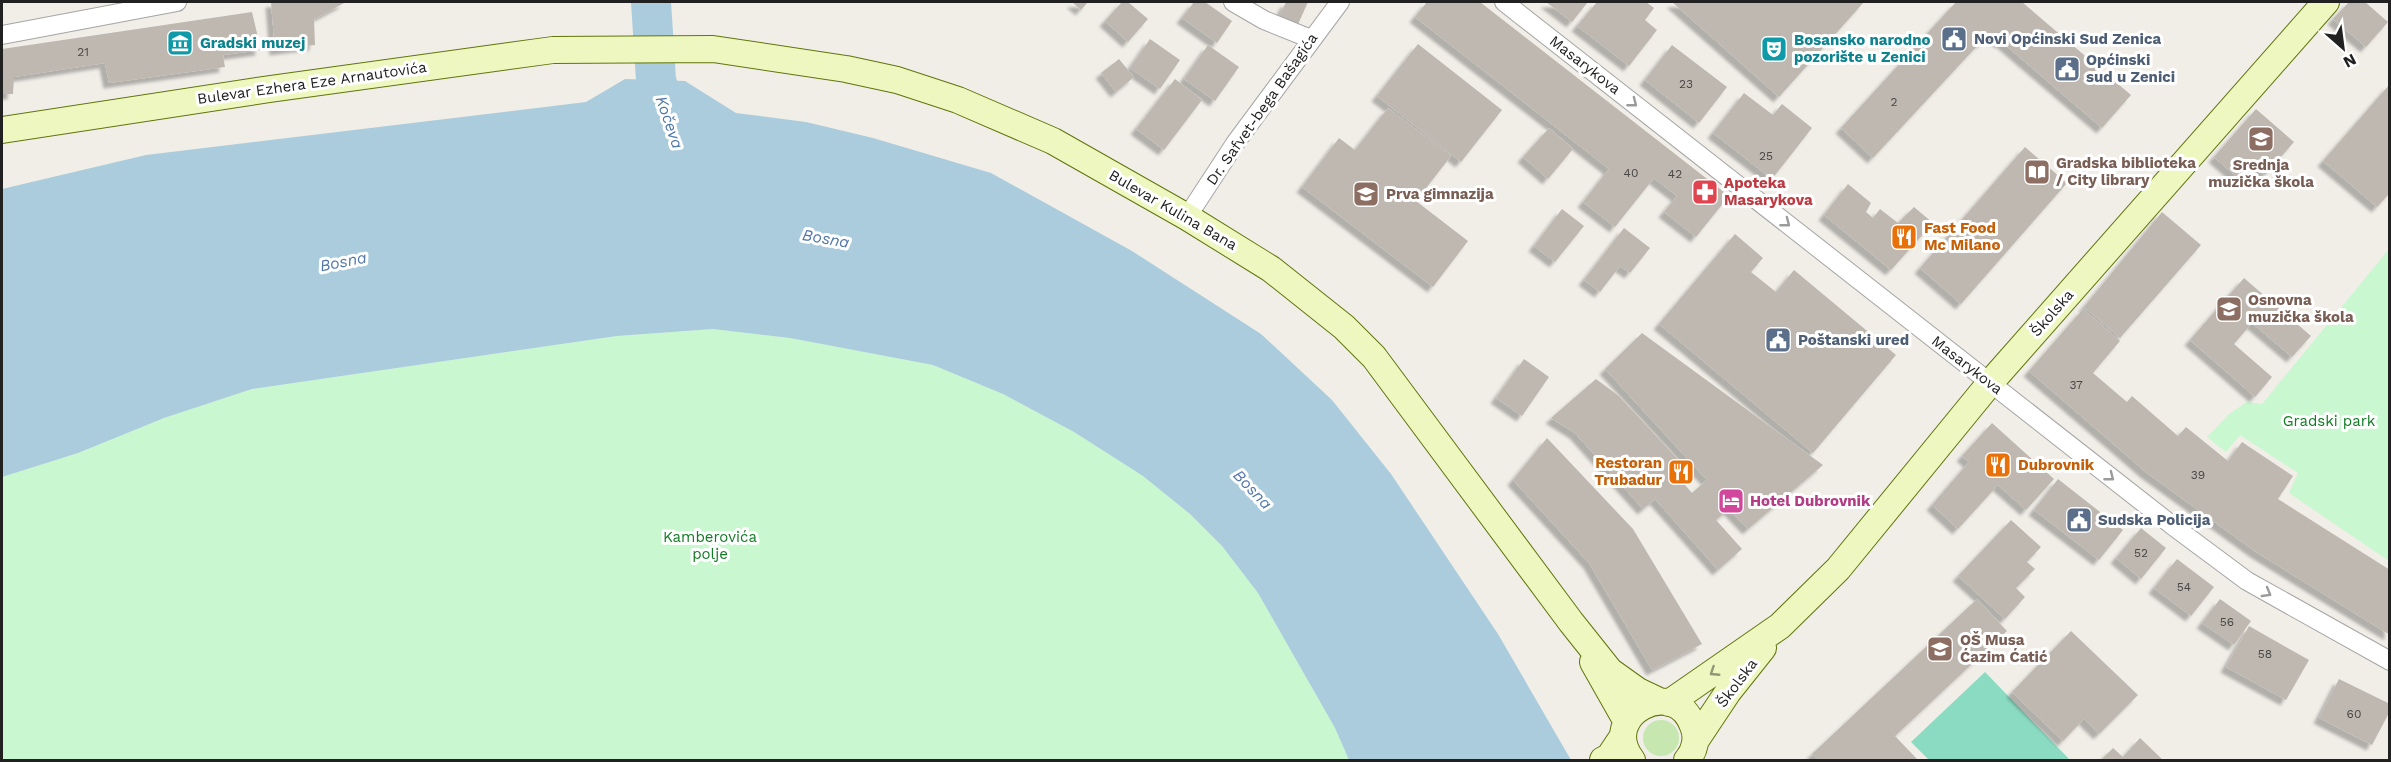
<svg xmlns="http://www.w3.org/2000/svg" width="2391" height="762" font-family="'Work Sans',sans-serif">
	<defs>
		<filter id="shadow"><feDropShadow dx="-5.5" dy="5.5" stdDeviation="1.5" flood-color="#0004"/></filter>
	</defs>
	<rect width="100%" height="100%" fill="#f1eee8"/>
	<path fill="#c7e7b1" d="M1643 738a18 18 0 1 1 36 0a18 18 0 1 1-36 0Z"/>
	<path fill="#c8f7d0" d="M2389,249L2390,561H2389L2289,493L2298,473L2240,435L2226,452L2207,437L2229,414L2247,402L2262,404Z
		M713,329L790,338L933,365L1003,394L1074,432L1143,476L1190,514L1222,546L1258,593L1335,728L1349,760H2V477L78,453L164,418L252,389L617,336Z"/>
	<path fill="#8bdbc3" d="M1985,672L2070,760H1929L1911,742Z"/>
	<path fill="#abccdc" d="M625,79L685,81L736,113L806,122L873,138L991,173L1132,251L1261,334L1332,400L1391,474L1498,634L1571,760H1349L1335,728L1258,593L1222,546L1190,514L1143,476L1074,432L1003,394L933,365L790,338L713,329L617,336L252,389L164,418L78,453L2,477V189L146,155L586,102Z"/>
	<g fill="none" stroke-linecap="round" stroke-linejoin="round">
		<path stroke="#abccdc" stroke-width="40" d="M651,2L656,80L672,134"/>
	</g>
	<path fill="#beb8b1" filter="url(#shadow)" d="M271,2H346L314,19L315,45L275,50Z
		M1072,2H1088L1081,10Z
		M1122,2H1128L1148,19L1128,42L1105,21Z
		M1194,2H1205L1232,21L1217,43L1182,18Z
		M1286,2H1308L1295,31L1276,23Z
		M1427,2H1480L1729,196L1696,237L1664,212L1677,196L1654,178L1615,227L1583,202L1609,169L1415,17Z
		M1546,2H1588L1572,22Z
		M1597,2H1646L1654,8L1645,20L1657,30L1629,66L1577,26Z
		M1672,2H1864L1779,97Z
		M1956,2H2022L2131,95L2102,128L2003,43L1989,37L1978,45L1873,158L1841,128Z
		M2349,2H2365L2388,22L2366,47L2333,19Z
		M252,12L261,50L223,55L225,67L109,83L105,63L14,77L13,94H2V49Z
		M1150,39L1180,60L1160,89L1130,68Z
		M1418,44L1502,110L1461,162L1377,96Z
		M1208,45L1239,67L1215,101L1184,79Z
		M1672,45L1727,87L1699,123L1645,80Z
		M1119,59L1134,77L1116,92L1101,73Z
		M1175,79L1202,100L1164,150L1136,129Z
		M2390,84V193L2377,207L2323,161Z
		M1744,93L1773,115L1782,104L1812,128L1772,179L1713,133Z
		M1388,108L1451,156L1416,201L1468,241L1433,287L1302,187L1339,138L1355,150Z
		M2256,109L2294,142L2265,175L2251,163L2238,178L2214,157Z
		M1549,128L1573,149L1548,179L1523,157Z
		M2025,147L2067,183L1961,304L1920,268Z
		M1848,184L1871,203L1866,212L1873,218L1880,209L1898,223L1914,207L1933,223L1891,270L1824,215Z
		M1562,209L1584,226L1555,262L1534,246Z
		M2162,212L2201,245L2120,338L2084,307Z
		M1624,228L1650,248L1630,273L1620,266L1600,292L1584,280Z
		M1735,234L1763,258L1751,272L1776,292L1794,270L1896,355L1813,453L1659,324Z
		M2244,278L2311,336L2292,357L2252,323L2234,344L2272,377L2255,397L2190,340Z
		M2083,309L2120,341L2093,373L2127,402L2132,396L2178,436L2186,427L2228,461L2242,442L2293,476L2278,499L2390,570V635L2256,552L2147,473L2029,371Z
		M1642,333L1823,465L1748,529L1729,509L1716,520L1742,549L1718,570L1655,499L1643,509L1575,433L1551,418L1596,379L1619,396L1687,469L1679,478L1692,493L1707,480L1605,369Z
		M1524,359L1549,377L1522,416L1496,398Z
		M1992,423L2054,479L2026,510L1998,485L1958,529L1932,505L1969,462L1962,456Z
		M1547,438L1633,529L1702,644L1652,670L1589,563L1513,480Z
		M2058,479L2123,530L2099,560L2034,510Z
		M2011,520L2041,547L2027,562L2035,569L2016,588L2025,597L2005,619L1958,576Z
		M2141,528L2166,548L2141,579L2116,558Z
		M2177,559L2214,587L2191,616L2154,588Z
		M1977,599L2007,631L1895,736L1918,760H1818L1812,754Z
		M2220,599L2251,621L2234,645L2202,623Z
		M2249,626L2309,660L2286,700L2226,667Z
		M2071,631L2138,695L2099,734L2084,719L2063,741L2012,692Z
		M2339,679L2390,704V711L2372,745L2319,718Z
		M2140,738L2163,760H2101L2113,748L2123,757Z"/>
	<g fill="none" stroke-linecap="round" stroke-linejoin="round">
		<defs>
			<path id="street" d="M1233,2L1264,20L1311,39
				M1504,2L2173,526L2247,581L2390,661
				M2,35L177,2
				M1187,217L1236,142L1340,2"/>
			<path id="secondary" d="M2,130L270,89L553,50L713,49L846,69L897,80L958,100L1053,141L1187,217L1271,269L1344,327L1374,357L1571,622L1610,671L1638,691L1659,701
				M1593,662L1627,722
				M1669,703L1780,626L1838,569L1990,383L2326,2
				M1696,740L1728,692L1763,648
				M1603,760L1609,757L1623,736
				M1632,760C1597,715 1675,674 1693,726C1698,737 1695,751 1687,760"/>
		</defs>
		<use href="#street" stroke="#a5a5a5" stroke-width="20"/>
		<use href="#secondary" stroke="#60750b" stroke-width="28"/>
		<use href="#street" stroke="#fff" stroke-width="18"/>
		<use href="#secondary" stroke="#eff7c0" stroke-width="26"/>
	</g>
	<defs><path id="oneway-chevron" d="M-2-3.5L2.5 0L-2 3.5" fill="none" stroke-width="1.6" stroke-linecap="round" stroke-linejoin="round" transform="scale(1.5)"/></defs>
	<g stroke="#9b9b9b">
		<use href="#oneway-chevron" transform="translate(1633 103) rotate(38)"/>
		<use href="#oneway-chevron" transform="translate(1786 223) rotate(38)"/>
		<use href="#oneway-chevron" transform="translate(2110 477) rotate(38)"/>
		<use href="#oneway-chevron" transform="translate(2267 593) rotate(30)"/>
	</g>
	<use stroke="#929778" href="#oneway-chevron" transform="translate(1714 672) rotate(147)"/>
	<defs>
		<symbol id="civic-square" viewBox="-11 -11 22 22"><rect x="-9" y="-9" width="18" height="18" rx="4" fill="#5c6f8a" stroke="#fff"/><path d="M-.6-6.5H3V-4.5H.6V-3L4-1V1h2V6H-6V1h2V-1L-.6-3ZM-1.2 2.5V6h2.4V2.5Z" fill="#fff"/></symbol>
		<symbol id="museum-square" viewBox="-11 -11 22 22"><rect x="-9" y="-9" width="18" height="18" rx="4" fill="#0f9aa8" stroke="#fff"/><path d="M0-6L6-3V-2H-6V-3ZM-5-1h2V3h-2ZM-1-1h2V3h-2ZM3-1h2V3H3ZM-6 4H6V6H-6Z" fill="#fff"/></symbol>
		<symbol id="theatre-square" viewBox="-11 -11 22 22"><rect x="-9" y="-9" width="18" height="18" rx="4" fill="#0f9aa8" stroke="#fff"/><path d="M-5-5.5Q0-4 5-5.5V0Q5 5 0 6Q-5 5-5 0ZM-3.3-2.5H-1v1.5H-3.3ZM1-2.5H3.3v1.5H1ZM-2.8 1Q0 5.5 2.8 1Z" fill="#fff"/></symbol>
		<symbol id="school-square" viewBox="-11 -11 22 22"><rect x="-9" y="-9" width="18" height="18" rx="4" fill="#8d6e63" stroke="#fff"/><path d="M0-5L7-2L0 1L-7-2ZM-4 1L0 2.5L4 1V4Q0 6-4 4Z" fill="#fff"/></symbol>
		<symbol id="library-square" viewBox="-11 -11 22 22"><rect x="-9" y="-9" width="18" height="18" rx="4" fill="#8d6e63" stroke="#fff"/><path d="M-6-4Q-3-5.5-.7-3.5V5Q-3 3-6 4ZM6-4Q3-5.5 .7-3.5V5Q3 3 6 4Z" fill="#fff"/></symbol>
		<symbol id="pharmacy-square" viewBox="-11 -11 22 22"><rect x="-9" y="-9" width="18" height="18" rx="4" fill="#e0444e" stroke="#fff"/><path d="M-2-6h4v4h4v4h-4v4h-4v-4h-4v-4h4Z" fill="#fff"/></symbol>
		<symbol id="restaurant-square" viewBox="-11 -11 22 22"><rect x="-9" y="-9" width="18" height="18" rx="4" fill="#e8710a" stroke="#fff"/><path d="M-5-6h1v4h1v-4h1v4h1v-4h1v5L-1.5 .5V6h-2V.5L-5-1ZM5-6V6H3V1.5H1.5Q1.5-4 5-6Z" fill="#fff"/></symbol>
		<symbol id="hotel-square" viewBox="-11 -11 22 22"><rect x="-9" y="-9" width="18" height="18" rx="4" fill="#d1479c" stroke="#fff"/><path d="M-6-4.5h1.5V1H6V5H4.5V3h-9V5H-6ZM-4 0a1.8 1.8 0 1 1 3.6 0ZM.5 0V-2.5h3Q6-2.5 6 0Z" fill="#fff"/></symbol>
	</defs>
	<g fill-rule="evenodd">
		<use href="#civic-square" x="1939" y="24" width="30" height="30"/>
		<use href="#museum-square" x="165" y="28" width="30" height="30"/>
		<use href="#theatre-square" x="1759" y="34" width="30" height="30"/>
		<use href="#civic-square" x="2052" y="54" width="30" height="30"/>
		<use href="#school-square" x="2246" y="124" width="30" height="30"/>
		<use href="#library-square" x="2022" y="157" width="30" height="30"/>
		<use href="#pharmacy-square" x="1690" y="177" width="30" height="30"/>
		<use href="#school-square" x="1351" y="179" width="30" height="30"/>
		<use href="#restaurant-square" x="1889" y="222" width="30" height="30"/>
		<use href="#school-square" x="2214" y="294" width="30" height="30"/>
		<use href="#civic-square" x="1763" y="325" width="30" height="30"/>
		<use href="#restaurant-square" x="1983" y="450" width="30" height="30"/>
		<use href="#restaurant-square" x="1666" y="457" width="30" height="30"/>
		<use href="#hotel-square" x="1716" y="486" width="30" height="30"/>
		<use href="#civic-square" x="2064" y="505" width="30" height="30"/>
		<use href="#school-square" x="1925" y="634" width="30" height="30"/>
	</g>
	<g text-anchor="middle" stroke-width="6" stroke-linejoin="round" paint-order="stroke">
		<g font-size="12" fill="#484745">
			<text x="83" y="56">21</text>
			<text x="1686" y="88">23</text>
			<text x="1894" y="106">2</text>
			<text x="1766" y="160">25</text>
			<text x="1631" y="177">40</text>
			<text x="1675" y="178">42</text>
			<text x="2076" y="389">37</text>
			<text x="2198" y="479">39</text>
			<text x="2141" y="557">52</text>
			<text x="2184" y="591">54</text>
			<text x="2227" y="626">56</text>
			<text x="2265" y="658">58</text>
			<text x="2354" y="718">60</text>
		</g>
		<g font-size="15" font-weight="bold" fill="#4e5e75" stroke="#fff" text-anchor="start">
			<text x="1974" y="44">Novi Općinski Sud Zenica</text>
			<text x="2086" y="65">Općinski<tspan x="2086" dy="17">sud u Zenici</tspan></text>
			<text x="1798" y="345">Poštanski ured</text>
			<text x="2098" y="525">Sudska Policija</text>
		</g>
		<g font-size="15" font-weight="bold" fill="#0d838f" stroke="#fff" text-anchor="start">
			<text x="1794" y="45">Bosansko narodno<tspan x="1794" dy="17">pozorište u Zenici</tspan></text>
			<text x="200" y="48">Gradski muzej</text>
		</g>
		<g font-size="15" fill="#212121" stroke="#fff">
			<text transform="translate(1585 65) rotate(38)" y="5">Masarykova</text>
			<text transform="translate(312 83) rotate(-8)" y="5">Bulevar Ezhera Eze Arnautovića</text>
			<text transform="translate(1262 109) rotate(-55)" y="5">Dr. Safvet-bega Bašagića</text>
			<text transform="translate(1173 210) rotate(30)" y="5">Bulevar Kulina Bana</text>
			<text transform="translate(2052 313) rotate(-49)" y="5">Školska</text>
			<text transform="translate(1967 365) rotate(38)" y="5">Masarykova</text>
			<text transform="translate(1737 683) rotate(-53)" y="5">Školska</text>
		</g>
		<g font-size="15" font-weight="bold" fill="#785e54" stroke="#fff" text-anchor="start">
			<text x="2056" y="168">Gradska biblioteka<tspan x="2056" dy="17">/ City library</tspan></text>
			<text x="2261" y="170" text-anchor="middle">Srednja<tspan x="2261" dy="17">muzička škola</tspan></text>
			<text x="1386" y="199">Prva gimnazija</text>
			<text x="2248" y="305">Osnovna<tspan x="2248" dy="17">muzička škola</tspan></text>
			<text x="1960" y="645">OŠ Musa<tspan x="1960" dy="17">Ćazim Ćatić</tspan></text>
		</g>
		<g font-size="15" font-weight="bold" fill="#be3a42" stroke="#fff" text-anchor="start">
			<text x="1724" y="188">Apoteka<tspan x="1724" dy="17">Masarykova</tspan></text>
		</g>
		<g font-size="15" font-weight="bold" fill="#c56008" stroke="#fff" text-anchor="start">
			<text x="1924" y="233">Fast Food<tspan x="1924" dy="17">Mc Milano</tspan></text>
			<text x="1662" y="468" text-anchor="end">Restoran<tspan x="1662" dy="17">Trubadur</tspan></text>
			<text x="2018" y="470">Dubrovnik</text>
		</g>
		<g font-size="15" fill="#127c24" stroke="#fff">
			<text x="2329" y="426">Gradski park</text>
			<text x="710" y="542">Kamberovića<tspan x="710" dy="17">polje</tspan></text>
		</g>
		<g font-size="15" font-weight="bold" fill="#b23c85" stroke="#fff" text-anchor="start">
			<text x="1750" y="506">Hotel Dubrovnik</text>
		</g>
		<g font-size="16" font-style="italic" fill="#5176ac" stroke="#fff">
			<text transform="translate(670 122) rotate(71)" y="6">Kočeva</text>
			<text transform="translate(826 238) rotate(10)" y="6">Bosna</text>
			<text transform="translate(343 261) rotate(-11)" y="6">Bosna</text>
			<text transform="translate(1253 489) rotate(46)" y="6">Bosna</text>
		</g>
	</g>
	<rect width="2391" height="762" fill="none" stroke="#212121" stroke-width="6"/>
	<g transform="translate(2343 48) rotate(152)" stroke="#ffffff" stroke-width="4.5" paint-order="stroke">
	<path d="M0-4.5L10 22L0 15L-10 22Z" fill="#212121"/>
	<text y="-9" font-size="16" font-weight="bold" text-anchor="middle" fill="#212121">N</text>
	</g>
</svg>
